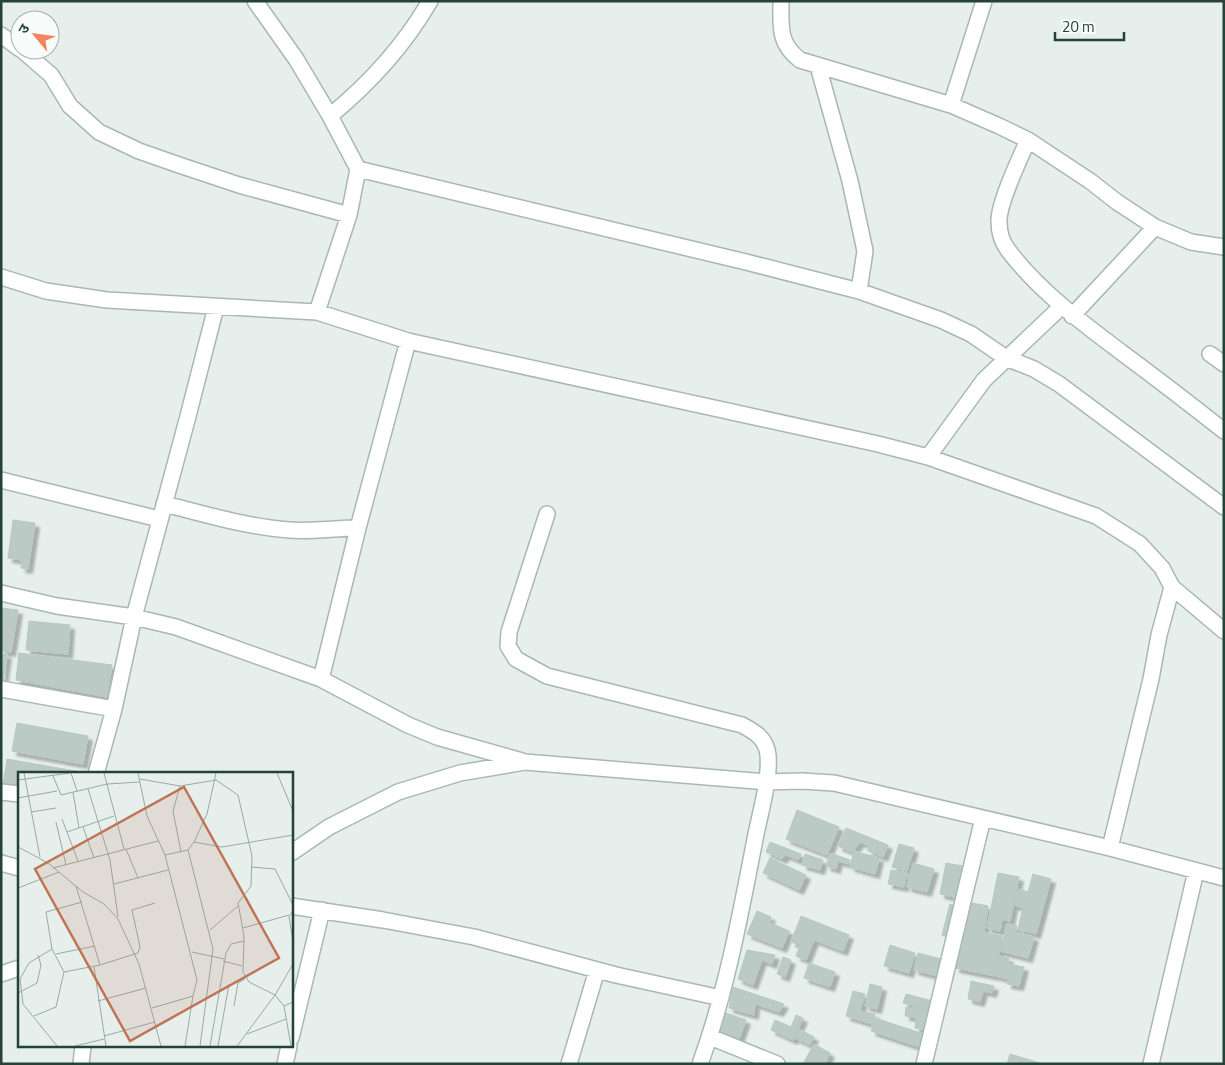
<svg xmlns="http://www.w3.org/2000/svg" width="1225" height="1065" font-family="'Titillium Web','Noto Sans Devanagari',sans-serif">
	<defs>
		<filter id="shadow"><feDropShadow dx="4.5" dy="4.5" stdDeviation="1" flood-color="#0004"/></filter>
	</defs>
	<rect width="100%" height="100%" fill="#e6efeb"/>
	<path fill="#bbcac4" stroke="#b8c9c2" filter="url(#shadow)" d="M13,520L35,523L28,569L21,568L22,560L8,558Z
		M1,608L18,610L11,652L1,651Z
		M29,621L70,625L68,654L26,650Z
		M19,653L112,665L107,697L16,680Z
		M1,654H7L3,682H1Z
		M17,723L88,736L83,764L12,751Z
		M7,759L87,773L19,774V788L3,786Z
		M797,810L839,827L827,855L786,839Z
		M846,828L888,845L883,857L868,851V845L860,842L852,852L838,846Z
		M770,842L801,854L798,860L786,855L782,859L766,852Z
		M899,844L914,848L907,871L892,867Z
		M854,851L879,858L875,874L850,867Z
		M830,853L850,860L849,864L838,861L836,869L826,866Z
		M805,854L823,860L820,870L802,865Z
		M770,858L806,875L799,890L763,873Z
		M913,863L934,869L927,892L907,887Z
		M946,863L969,867L963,899L940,894Z
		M891,870L907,873L904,887L888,884Z
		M998,873L1019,877L1010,921L1002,919L1000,931L987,928Z
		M1033,874L1051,879L1036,934L1018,929L1023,908L1014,905L1019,889L1028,892Z
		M967,902L988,906L984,932L1002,936L995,976L955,968Z
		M950,904L960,907L951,938L942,935Z
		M757,911L771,917L769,922L789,931L782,948L747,934Z
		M801,916L849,935L843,951L814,940L806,960L796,956L800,945L791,942Z
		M1007,924L1017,926L1015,932L1034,937L1028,958L1000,951Z
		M890,945L915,953L909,973L884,966Z
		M747,950L775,955L772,964L762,960L753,985L738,979Z
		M918,953L949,961L945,978L914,970Z
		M1000,956L1009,958L1008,964L1024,967L1019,986L1007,984L1008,979L996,976Z
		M783,957L791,960L785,977L777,974Z
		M809,963L835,972L830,987L804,978Z
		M971,981L994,986L992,993L983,991L980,1002L968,999Z
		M870,984L882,987L877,1009L865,1006Z
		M733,987L784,1004L779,1012L755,1004L754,1015L729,1008Z
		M853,991L865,994L860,1011L875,1014L872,1024L846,1016Z
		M906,994L936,1002L933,1011L903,1003Z
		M906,1007L928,1010L925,1029L915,1028L916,1017L905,1016Z
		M726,1013L746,1020L739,1039L719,1033Z
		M796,1015L803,1018L793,1040L771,1030L775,1020L791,1027Z
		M875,1018L927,1035L922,1048L871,1031Z
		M799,1029L814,1037L810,1045L795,1038Z
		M814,1044L830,1053L825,1064H803Z
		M1010,1054L1040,1063V1064H1007Z"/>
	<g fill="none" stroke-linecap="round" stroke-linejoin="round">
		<defs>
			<path id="minor" d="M255,1L296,59L330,116L358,169L349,215L317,312
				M781,1C781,27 778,43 800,60L951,105L999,126L1028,140L1090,181L1117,202L1155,227L1191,242L1224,247
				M1,35L20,49
				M22,50L51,75L70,106L99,132L139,151L179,165L239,185L349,215
				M818,66L850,181L865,251L859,291
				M951,105L984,1
				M330,116C370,83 404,46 430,1
				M1028,140C1020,158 998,204 999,222C999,232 1002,242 1008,250C1039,291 1081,322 1121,352C1156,378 1190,404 1224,431
				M358,169L746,262L859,291L941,320L971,334L1006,358L1034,369L1059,384L1224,507
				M1,277L46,291L107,300L317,312L408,341L878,444L928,457L1096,516L1140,544L1162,568L1172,587L1159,635L1151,679L1110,848
				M1072,316L1155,227
				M1210,354L1224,364
				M928,457L984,380L1062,306
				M1,480L159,519
				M164,504C205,514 247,527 289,530C312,532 335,528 358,528
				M547,514L509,632L508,646L516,659L547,676L742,725C755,732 766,738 768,755C770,779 761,810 756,834C741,911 727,990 700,1064
				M1172,587L1224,631
				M1,593L57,606L134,617L176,627L321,679L408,725L437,737L522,761
				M321,679L358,528L408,341
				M1,689L114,709
				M96,774L114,709L134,617L187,420L216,307
				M1,792L19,794
				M291,853L329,827L398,792L460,773L525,762L766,782L802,781L834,783L1110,848L1224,878
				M1,863L19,868
				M291,906L383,920L474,937L616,975L721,998
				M1,974L19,968
				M710,1037L777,1064
				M291,1038L322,910
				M81,1064L83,1046
				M285,1064L289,1046
				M569,1064L597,970
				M924,1064L983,818
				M1151,1064L1196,871"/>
		</defs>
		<use href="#minor" stroke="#a8b8b2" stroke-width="18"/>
		<use href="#minor" stroke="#fff" stroke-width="15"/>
	</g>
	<g transform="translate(18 772)">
		<rect width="275" height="275" fill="#e6efeb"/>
		<path fill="none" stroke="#98aaa4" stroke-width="1" d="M6,1L22,85M53,1L59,19M86,1L106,77M120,1L129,44L147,83L179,208L175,224L134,236M259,1L275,39M35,4L43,23L89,12L122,10M122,7L162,14L198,8L220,23L234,84L233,114L220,131L226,164L225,200L231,210L257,223L275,192M0,8L52,1M162,14L155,39L163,80M70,17L92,88L100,145M55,20L61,56M0,26L39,19M13,40L38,36M44,47L60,89M38,50L48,93M65,55L76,86M49,60L96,44M176,70L204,75L275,63M0,75L30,91L65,120L86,132L100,147L121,192L143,274M108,77L120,106M170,78L195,177L182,274M147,83L170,78L176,70L189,42L198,1M233,95L257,97L275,133M35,96L140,69M96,112L150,98M58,114L82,193M0,116L41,100M275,139L271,145L275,169M225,156L271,143M192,158L220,134M34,177L28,140L64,130M174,180L206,187M38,182L77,174M205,189L224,194M76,195L88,274M0,221L19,211L23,193L20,183M80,229L128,216M216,234L220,211L227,207M266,234L273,274M16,244L38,235L46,200L82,193L120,181L122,175L114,138L137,131M229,262L268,247M86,264L137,250M39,274L5,232L2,207L11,191L34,177L46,200M57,274L86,267M167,274L175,224M192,274L208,181L213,172L226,169M200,274L211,212M219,274L257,223L266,234L275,230"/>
		<path fill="#c07456" fill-opacity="0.15" stroke="#c07456" stroke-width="2.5" d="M166,15L261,186L112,269L17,97Z"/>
		<rect width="275" height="275" fill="none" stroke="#24423a" stroke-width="2.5"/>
	</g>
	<rect width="1225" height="1065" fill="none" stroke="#24423a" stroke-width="5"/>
	<g transform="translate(35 35) rotate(299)"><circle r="24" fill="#f7fbf9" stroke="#a3b1ad"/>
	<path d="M0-4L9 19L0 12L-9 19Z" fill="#f4845f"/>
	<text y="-8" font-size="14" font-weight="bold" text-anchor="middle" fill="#24423a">उ</text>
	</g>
	<path d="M1055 32v8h69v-8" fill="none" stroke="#24423a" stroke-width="2.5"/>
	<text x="1062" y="32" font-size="15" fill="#24423a" stroke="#f7fbf9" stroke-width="4" paint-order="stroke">20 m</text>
</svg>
